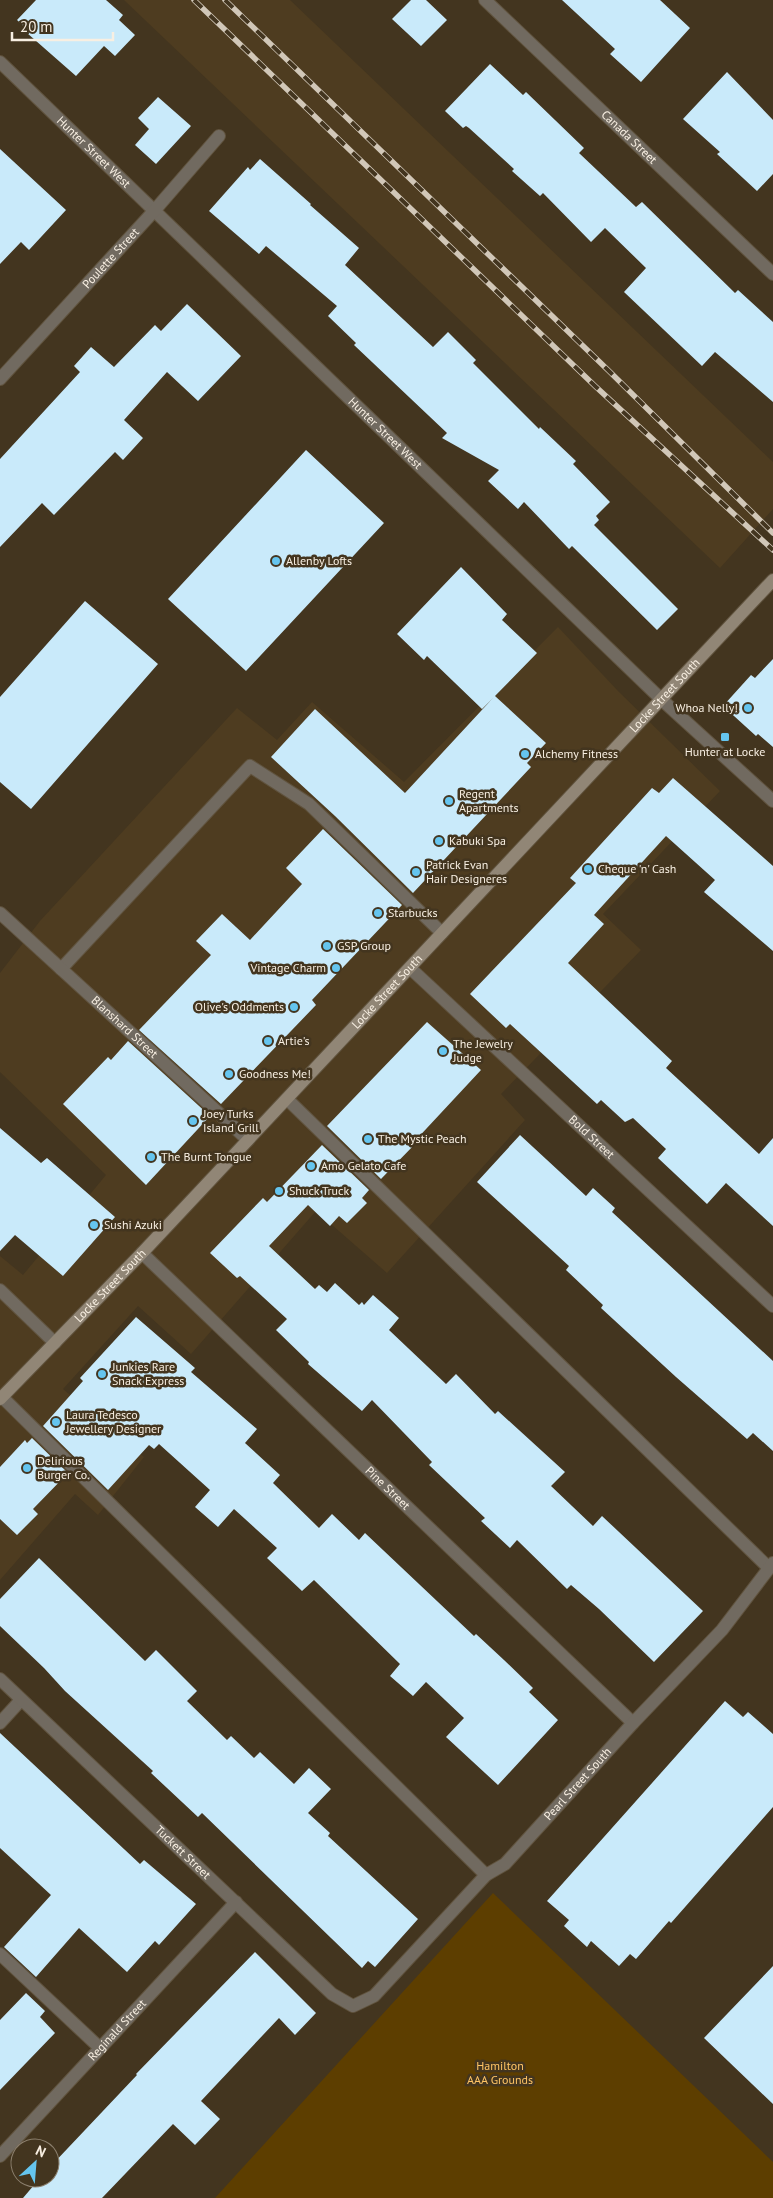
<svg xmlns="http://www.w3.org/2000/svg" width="773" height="2198" font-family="'PT Sans',sans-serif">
	<rect width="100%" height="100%" fill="#43351f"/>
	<path fill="#4e3c20" d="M124,0H290L773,462V509L720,568Z
		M558,627L618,691L720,791L603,914L641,950L501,1094L525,1120L387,1273L316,1211L191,1354L138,1306L63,1389L144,1457L98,1515L75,1494L0,1580V1256L23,1275L106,1175L0,1072V973L40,921L237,708L277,740L312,702L404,782Z"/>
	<path fill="#5d3e00" d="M493,1893L773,2162V2198H215Z"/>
	<path fill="#c9eafa" d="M36,0H106L123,15L119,20L135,35L115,56L104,46L76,76L27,33L29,31L17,20Z
		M411,0H426L447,20L421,46L392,19Z
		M562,0H660L690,28L641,82L610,54L615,49Z
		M490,64L523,95L526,92L584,148L579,153L636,207L642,202L735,293L738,290L773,322V402L715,352L702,366L624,292L646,268L605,228L591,242L543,193L540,196L512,171L514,169L469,128L466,126L463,128L445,111Z
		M727,72L773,120V174L757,191L717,154L720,152L683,119Z
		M158,97L191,126L156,164L135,145L149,129L138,118Z
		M0,149L66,210L29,250L21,242L0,264Z
		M260,159L311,204L310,205L359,248L345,265L433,347L448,332L476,360L473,363L539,429L540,427L576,461L573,464L610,502L596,516L599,520L594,525L678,609L657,630L572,546L569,549L524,502L518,509L488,481L499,470L442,438L447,433L354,345L356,343L328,316L337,306L266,246L259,254L209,211L248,167L250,170Z
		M187,304L241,356L198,401L167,372L124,420L143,438L123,460L115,452L54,515L42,503L0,547V459L80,372L74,366L91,347L114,367L155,325L161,331Z
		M306,450L384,523L246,671L168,599Z
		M461,567L507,614L502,620L537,653L495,696L546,743L527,763L531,767L413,893L335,816L271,757L315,709L405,793L493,698L482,709L427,656L424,660L397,634Z
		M85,601L158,664L31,809L0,782V697Z
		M773,659V747L758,734L756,736L723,706L751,675L755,678Z
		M673,778L773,866V951L704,892L715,880L666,836L594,915L604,924L568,963L672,1061L666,1068L759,1154L773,1138V1226L726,1183L707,1204L658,1158L666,1149L633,1118L625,1122L601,1100L597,1104L510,1024L506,1028L470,994L576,883L570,878L652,788L659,793Z
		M323,829L402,905L312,1000L316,1005L221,1104L139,1030L211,955L196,941L222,914L250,940L302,884L286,868Z
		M427,1022L481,1070L413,1143L415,1144L381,1179L327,1126Z
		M128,1041L210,1116L146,1185L63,1104L108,1057L111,1060Z
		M0,1128L41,1163L47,1158L115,1217L63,1276L15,1235L0,1251Z
		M520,1135L586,1196L593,1188L615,1208L612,1212L773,1361V1451L753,1433L747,1439L676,1377L601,1308L603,1305L566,1270L569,1266L477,1182Z
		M322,1145L369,1190L362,1198L367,1203L347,1223L339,1216L330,1226L308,1205L269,1246L315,1289L319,1285L327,1292L335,1283L359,1305L362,1302L364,1305L373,1295L399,1318L389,1330L446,1384L456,1374L495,1414L498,1411L565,1472L551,1486L593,1526L602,1516L703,1611L654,1662L599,1609L571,1585L567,1589L517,1540L510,1548L481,1521L485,1518L429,1465L432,1462L372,1400L362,1411L308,1364L309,1362L276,1330L287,1319L240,1276L237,1278L210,1253L263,1198L267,1202Z
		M136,1317L195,1368L191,1372L257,1429L245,1443L280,1475L273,1483L319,1528L332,1514L359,1540L365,1533L474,1636L476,1634L504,1660L533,1688L529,1692L558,1720L498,1785L446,1737L464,1718L426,1682L413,1696L390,1676L400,1664L314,1580L302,1591L267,1558L277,1548L234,1509L218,1527L195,1507L210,1490L159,1444L154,1449L149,1445L108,1490L43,1426L83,1381L80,1378Z
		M32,1438L68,1473L33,1509L38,1514L17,1535L0,1519V1467L25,1440L27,1443Z
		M39,1558L145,1661L156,1650L197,1691L187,1701L227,1740L231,1736L254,1758L260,1752L294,1784L309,1768L331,1789L308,1813L330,1833L328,1836L418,1919L375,1967L368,1961L362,1968L202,1813L198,1817L151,1773L153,1771L65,1691L44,1668L0,1626V1599Z
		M725,1701L743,1717L748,1712L773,1734V1807L671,1923L669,1921L636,1959L630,1954L619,1966L591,1941L587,1947L564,1926L569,1920L547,1901Z
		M0,1733L140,1864L144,1860L196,1904L159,1945L155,1941L127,1972L79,1928L36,1977L4,1947L51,1895L0,1848Z
		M255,1952L316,2013L295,2035L279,2018L201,2101L220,2119L195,2145L173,2124L102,2198H23L40,2178H50V2167L137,2075L136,2074Z
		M773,1966V2104L704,2038Z
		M26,1993L45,2011L40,2017L55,2033L0,2090V2020Z"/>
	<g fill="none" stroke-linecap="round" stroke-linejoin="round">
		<defs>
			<path id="lane" d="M61,969L250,766L309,804L442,933
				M287,1099L769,1568
				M2,1397L486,1875
				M0,1723L21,1700
				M0,1954L100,2048"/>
			<g id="street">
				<path id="s1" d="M485,0L773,274"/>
				<path id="s2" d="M0,62L661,699L773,801"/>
				<path id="s3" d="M0,379L154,211L219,136"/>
				<path id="s4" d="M0,913L248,1140"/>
				<path id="s5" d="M410,968L773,1306"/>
				<path id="s6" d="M142,1253L633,1723"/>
				<path d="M0,1290L55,1343"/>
				<path id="s7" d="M0,1679L332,1994L353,2006L374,1996L486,1875L505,1864L633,1723L722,1630L773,1563"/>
				<path id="s8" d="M0,2156L236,1902"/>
			</g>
			<g id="secondary">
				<path id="s9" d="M0,1399L142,1253L773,580"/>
			</g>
		</defs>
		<use href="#lane" stroke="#60533e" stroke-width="14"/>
		<use href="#street" stroke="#60533e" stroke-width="14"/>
		<use href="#secondary" stroke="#60533e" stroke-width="14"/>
		<use href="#lane" stroke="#716a60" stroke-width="12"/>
		<use href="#street" stroke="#716a60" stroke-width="12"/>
		<use href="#secondary" stroke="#918676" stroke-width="12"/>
		<defs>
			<path id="rail" d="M194,0L595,386L773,550
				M225,0L610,372L773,533"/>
		</defs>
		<use href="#rail" stroke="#d1c7b8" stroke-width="5.5"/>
		<use href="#rail" stroke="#43351f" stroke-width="4" stroke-dasharray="11" stroke-linecap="butt"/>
	</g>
	<g fill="#65c5ef" stroke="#43351f" stroke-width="2">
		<circle cx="276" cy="561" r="5"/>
		<circle cx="748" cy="708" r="5"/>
		<rect x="720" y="732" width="10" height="10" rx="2.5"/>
		<circle cx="525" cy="754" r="5"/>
		<circle cx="449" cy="801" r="5"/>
		<circle cx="439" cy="841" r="5"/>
		<circle cx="588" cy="869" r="5"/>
		<circle cx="416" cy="872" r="5"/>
		<circle cx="378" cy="913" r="5"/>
		<circle cx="327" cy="946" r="5"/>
		<circle cx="336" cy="968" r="5"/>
		<circle cx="294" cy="1007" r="5"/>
		<circle cx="268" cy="1041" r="5"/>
		<circle cx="443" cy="1051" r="5"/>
		<circle cx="229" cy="1074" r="5"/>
		<circle cx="193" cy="1121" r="5"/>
		<circle cx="368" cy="1139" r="5"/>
		<circle cx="151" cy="1157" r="5"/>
		<circle cx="311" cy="1166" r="5"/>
		<circle cx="279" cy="1191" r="5"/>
		<circle cx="94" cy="1225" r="5"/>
		<circle cx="102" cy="1374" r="5"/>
		<circle cx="56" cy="1422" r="5"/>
		<circle cx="27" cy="1468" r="5"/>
	</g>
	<g text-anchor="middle" stroke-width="5" stroke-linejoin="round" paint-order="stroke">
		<g font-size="12" fill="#f8efe2" stroke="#43351f">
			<text dy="4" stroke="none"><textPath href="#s1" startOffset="199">Canada Street</textPath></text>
			<text dy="4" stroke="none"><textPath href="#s2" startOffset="130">Hunter Street West</textPath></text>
			<text dy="4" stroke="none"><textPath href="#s3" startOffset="164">Poulette Street</textPath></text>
			<text dy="4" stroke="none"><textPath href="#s2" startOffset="535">Hunter Street West</textPath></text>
			<text dy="4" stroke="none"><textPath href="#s9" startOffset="968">Locke Street South</textPath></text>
			<text dy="4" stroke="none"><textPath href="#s9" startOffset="562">Locke Street South</textPath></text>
			<text dy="4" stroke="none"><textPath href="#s4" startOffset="169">Blanshard Street</textPath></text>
			<text dy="4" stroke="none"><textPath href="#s5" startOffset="248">Bold Street</textPath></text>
			<text dy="4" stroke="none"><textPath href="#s9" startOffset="158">Locke Street South</textPath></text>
			<text dy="4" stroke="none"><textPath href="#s6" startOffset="340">Pine Street</textPath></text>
			<text dy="4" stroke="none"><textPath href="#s7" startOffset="800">Pearl Street South</textPath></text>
			<text dy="4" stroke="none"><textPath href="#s7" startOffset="252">Tuckett Street</textPath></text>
			<text dy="4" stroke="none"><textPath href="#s8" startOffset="172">Reginald Street</textPath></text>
		</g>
		<g font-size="12" fill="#f8efe2" stroke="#43351f" text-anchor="start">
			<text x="286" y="565">Allenby Lofts</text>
			<text x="738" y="712" text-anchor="end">Whoa Nelly!</text>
			<text x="725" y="756" text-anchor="middle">Hunter at Locke</text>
			<text x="535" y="758">Alchemy Fitness</text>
			<text x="459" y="798">Regent<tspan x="459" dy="14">Apartments</tspan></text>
			<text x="449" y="845">Kabuki Spa</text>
			<text x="426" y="869">Patrick Evan<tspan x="426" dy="14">Hair Designeres</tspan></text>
			<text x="598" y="873">Cheque 'n' Cash</text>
			<text x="388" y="917">Starbucks</text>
			<text x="337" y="950">GSP Group</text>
			<text x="326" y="972" text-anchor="end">Vintage Charm</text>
			<text x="284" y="1011" text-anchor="end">Olive's Oddments</text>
			<text x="278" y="1045">Artie's</text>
			<text x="453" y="1048">The Jewelry<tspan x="453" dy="14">Judge</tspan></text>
			<text x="239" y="1078">Goodness Me!</text>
			<text x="203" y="1118">Joey Turks<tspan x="203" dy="14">Island Grill</tspan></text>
			<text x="378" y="1143">The Mystic Peach</text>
			<text x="161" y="1161">The Burnt Tongue</text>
			<text x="321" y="1170">Amo Gelato Cafe</text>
			<text x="289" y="1195">Shuck Truck</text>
			<text x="104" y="1229">Sushi Azuki</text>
			<text x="112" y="1371">Junkies Rare<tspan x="112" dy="14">Snack Express</tspan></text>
			<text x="66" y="1419">Laura Tedesco<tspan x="66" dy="14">Jewellery Designer</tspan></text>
			<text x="37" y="1465">Delirious<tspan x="37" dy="14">Burger Co.</tspan></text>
		</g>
		<g font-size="12" fill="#ffc465" stroke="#43351f">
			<text x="500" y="2070">Hamilton<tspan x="500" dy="14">AAA Grounds</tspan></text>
		</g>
	</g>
	<g transform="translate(35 2163) rotate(26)"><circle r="24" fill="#43351f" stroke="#8b7f6d"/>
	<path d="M0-4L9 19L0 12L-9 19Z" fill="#65c5ef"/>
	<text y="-8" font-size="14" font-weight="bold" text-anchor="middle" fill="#f8efe2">N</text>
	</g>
	<path d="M12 32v8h101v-8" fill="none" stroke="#f8efe2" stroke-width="2.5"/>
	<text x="20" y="32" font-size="15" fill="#f8efe2" stroke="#43351f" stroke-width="4" paint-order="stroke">20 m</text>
</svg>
